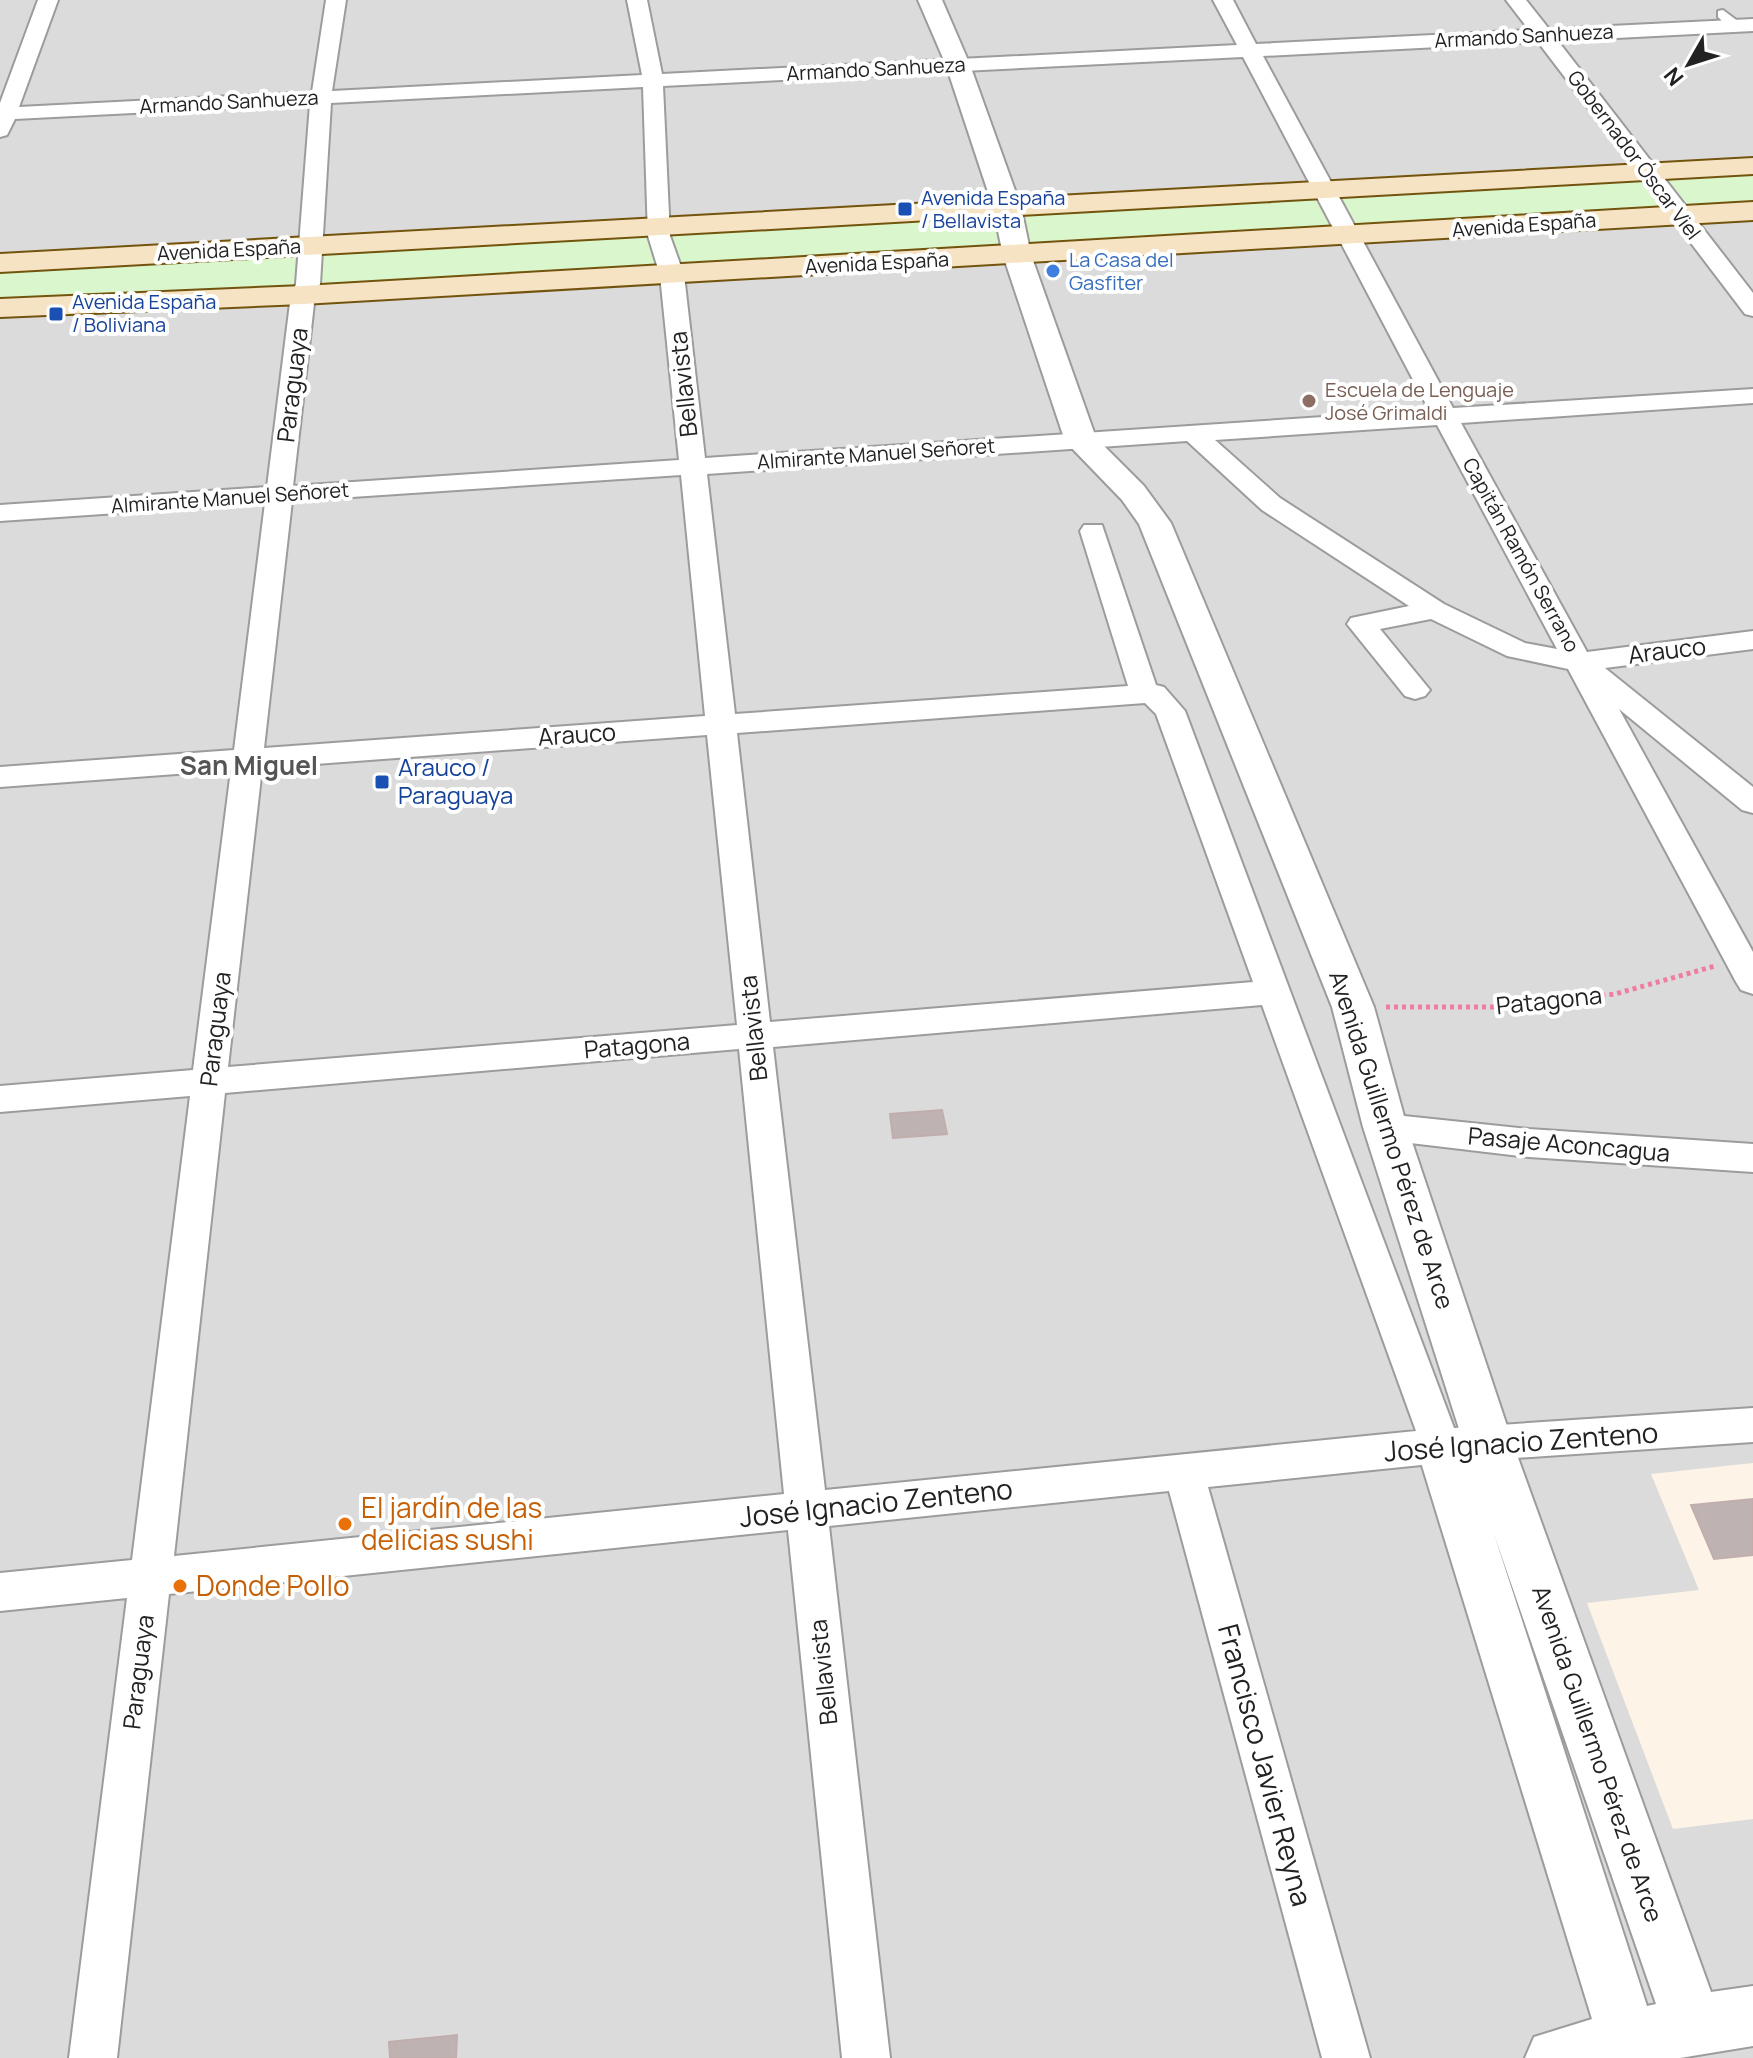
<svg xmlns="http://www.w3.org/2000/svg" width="1753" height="2058" font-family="Manrope,sans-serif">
	<rect width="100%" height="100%" fill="#f1ebea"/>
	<path fill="#dcdbdb" d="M0,0H1753V159L0,256Z
		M1753,216V2058H0V316Z"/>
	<path fill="#fdf4e7" d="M1753,1463V1819L1673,1829L1587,1603L1699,1590L1651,1474Z"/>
	<path fill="#daf6cc" d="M1753,172V208L1016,252L636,267L321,288L0,302V268Z"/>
	<path fill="#bfb2b2" stroke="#c2adad" stroke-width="2" d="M942,1110L947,1134L893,1138L890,1114Z
		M1753,1499V1555L1714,1559L1691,1505Z
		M457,2035L456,2058H390L389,2042Z"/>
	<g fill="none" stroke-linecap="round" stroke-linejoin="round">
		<defs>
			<path id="pedestrian" d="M1723,10L1739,22V28H1729L1718,17V11Z"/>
			<path id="minor" d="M38,0H58L19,107L312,92L326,0H346L332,91L642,75L627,0H647L662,74L1237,45L1213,0H1233L1256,44L1529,30L1506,0H1526L1549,29L1753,19V31L1558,41L1753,293V316L1745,314L1538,42L1263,56L1453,408L1753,389V403L1461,423L1587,652L1753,631V649L1605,668L1753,787V813L1742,810L1619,709L1753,952V994L1741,990L1736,982L1568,669L1507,656L1431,619L1380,629L1430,690L1425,696L1415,699L1405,696L1347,624L1351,618L1409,606L1262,510L1187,441L707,474L735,714L1128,686L1080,531L1084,525H1102L1156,685L1164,687L1185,711L1454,1428L1753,1408V1442L1441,1463L1208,1487L1370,2058H1322L1169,1491L829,1526L890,2058H842L788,1530L169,1594L117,2058H69L127,1598L0,1611V1573L132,1560L190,1096L0,1112V1086L193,1070L231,770L0,787V767L234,750L265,503L0,521V505L267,487L291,295L296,284L310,104L15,119L7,135L0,137V103ZM1243,57L1429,410L705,458L684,275L670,236L663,86ZM643,87L648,236L660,275L679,460L293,486L315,295L320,284L331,103ZM1437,425L1557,649L1525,643L1444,604L1280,498L1215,440ZM681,475L705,716L264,748L292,501ZM1145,703L1156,714L1253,982L770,1022L737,733ZM707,735L737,1025L228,1067L262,768ZM1262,1005L1416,1431L825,1490L773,1047ZM739,1049L784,1494L174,1556L225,1093Z
				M1385,1114L1529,1129L1753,1144V1172L1529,1157L1385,1140L1372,1137L1367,1127L1372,1117Z"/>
			<path id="tertiary" d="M918,0H942L970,65L1021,207L1031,255L1096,438L1144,486L1171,523L1374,1007L1407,1127L1513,1444L1711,1992L1753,1986V2046L1680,2058H1525L1534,2037L1592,2019L1416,1446L1424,1431L1441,1425L1458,1431L1461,1435L1363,1127L1332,1007L1139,524L1122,500L1065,441L1003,255L993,207L946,65ZM1494,1534L1656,2004L1647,2006Z"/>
			<path id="secondary" d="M1753,158V174L0,272V254Z
				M1753,202V220L303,304L0,317V299L303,286Z"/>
		</defs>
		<use href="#pedestrian" stroke="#9c9c9c" stroke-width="4"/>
		<use href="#minor" stroke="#9c9c9c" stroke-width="4"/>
		<use href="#tertiary" stroke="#9c9c9c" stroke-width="4"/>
		<use href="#secondary" stroke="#73540e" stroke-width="4"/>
		<path stroke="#ef7da0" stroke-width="5" stroke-dasharray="4 4" stroke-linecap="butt" d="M1386,1007H1499L1615,994L1715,966"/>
		<use href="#pedestrian" fill="#fff" fill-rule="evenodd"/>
		<use href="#minor" fill="#fff" fill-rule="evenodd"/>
		<use href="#tertiary" fill="#fff" fill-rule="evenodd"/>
		<use href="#secondary" fill="#f5e3c3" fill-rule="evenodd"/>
	</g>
	<g fill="#1a4fb4" stroke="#fff" stroke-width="3">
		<rect x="897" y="201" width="16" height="16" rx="4"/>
		<rect x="48" y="306" width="16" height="16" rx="4"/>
		<rect x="374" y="774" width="16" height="16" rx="4"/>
	</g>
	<circle fill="#3f7fe0" stroke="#fff" stroke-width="3" cx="1053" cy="271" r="8"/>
	<circle fill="#8d6e63" stroke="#fff" stroke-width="3" cx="1309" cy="401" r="8"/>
	<g fill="#e8710a" stroke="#fff" stroke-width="3">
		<circle cx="345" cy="1524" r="8"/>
		<circle cx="180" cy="1586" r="8"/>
	</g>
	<g text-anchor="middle" stroke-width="8" stroke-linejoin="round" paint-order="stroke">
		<g font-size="20" fill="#222" stroke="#fff">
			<text transform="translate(1524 36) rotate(-3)" y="7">Armando Sanhueza</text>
			<text transform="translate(876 69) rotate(-3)" y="7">Armando Sanhueza</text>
			<text transform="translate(229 102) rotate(-3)" y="7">Armando Sanhueza</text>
			<text transform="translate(1634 155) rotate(53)" y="7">Gobernador Óscar Viel</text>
			<text transform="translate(1524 225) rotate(-4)" y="7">Avenida España</text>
			<text transform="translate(229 250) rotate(-3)" y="7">Avenida España</text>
			<text transform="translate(877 263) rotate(-3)" y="7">Avenida España</text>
			<text transform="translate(876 454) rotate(-4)" y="7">Almirante Manuel Señoret</text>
			<text transform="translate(230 498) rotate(-4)" y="7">Almirante Manuel Señoret</text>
			<text transform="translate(1521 555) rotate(61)" y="7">Capitán Ramón Serrano</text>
		</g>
		<g font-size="20" fill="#164399" stroke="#fff" text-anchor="start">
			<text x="921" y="205">Avenida España<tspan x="921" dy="23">/ Bellavista</tspan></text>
			<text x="72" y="309">Avenida España<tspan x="72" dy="23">/ Boliviana</tspan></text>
		</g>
		<g font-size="20" fill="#366cbe" stroke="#fff" text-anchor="start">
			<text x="1069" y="267">La Casa del<tspan x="1069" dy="23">Gasfiter</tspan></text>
		</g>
		<g font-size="20" fill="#785e54" stroke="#fff" text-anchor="start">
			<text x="1325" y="397">Escuela de Lenguaje<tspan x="1325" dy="23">José Grimaldi</tspan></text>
		</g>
		<g font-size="24" fill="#222" stroke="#fff">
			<text transform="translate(684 384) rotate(-96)" y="8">Bellavista</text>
			<text transform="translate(293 385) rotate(-83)" y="8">Paraguaya</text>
			<text transform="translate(1667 651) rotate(-7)" y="8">Arauco</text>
			<text transform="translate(577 735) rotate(-4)" y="8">Arauco</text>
			<text transform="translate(1549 1001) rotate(-6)" y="8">Patagona</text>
			<text transform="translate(754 1028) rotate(-96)" y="8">Bellavista</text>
			<text transform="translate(216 1029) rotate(-83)" y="8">Paraguaya</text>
			<text transform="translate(637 1046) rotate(-5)" y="8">Patagona</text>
			<text transform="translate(1391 1140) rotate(72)" y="8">Avenida Guillermo Pérez de Arce</text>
			<text transform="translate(1569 1145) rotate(5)" y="8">Pasaje Aconcagua</text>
			<text transform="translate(139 1672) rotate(-83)" y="8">Paraguaya</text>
			<text transform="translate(824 1672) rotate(-96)" y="8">Bellavista</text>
			<text transform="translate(1597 1754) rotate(71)" y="8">Avenida Guillermo Pérez de Arce</text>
		</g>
		<g font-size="24" fill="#164399" stroke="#fff" text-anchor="start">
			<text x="398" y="776">Arauco /<tspan x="398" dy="28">Paraguaya</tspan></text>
		</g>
		<g font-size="26" font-weight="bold" fill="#555" stroke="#fff">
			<text x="249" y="775">San Miguel</text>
		</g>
		<g font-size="28" fill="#222" stroke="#fff">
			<text transform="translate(1521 1442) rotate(-4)" y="10">José Ignacio Zenteno</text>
			<text transform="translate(876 1503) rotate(-6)" y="10">José Ignacio Zenteno</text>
			<text transform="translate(1265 1765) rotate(75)" y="10">Francisco Javier Reyna</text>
		</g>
		<g font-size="28" fill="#c56008" stroke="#fff" text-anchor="start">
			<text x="361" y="1518">El jardín de las<tspan x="361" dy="32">delicias sushi</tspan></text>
			<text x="196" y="1596">Donde Pollo</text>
		</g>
	</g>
	<g transform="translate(1689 64) rotate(231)" stroke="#ffffff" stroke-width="6" paint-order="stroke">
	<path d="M0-6L14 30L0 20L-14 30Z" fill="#222222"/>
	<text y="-12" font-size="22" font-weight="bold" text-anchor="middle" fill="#222222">N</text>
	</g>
</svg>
